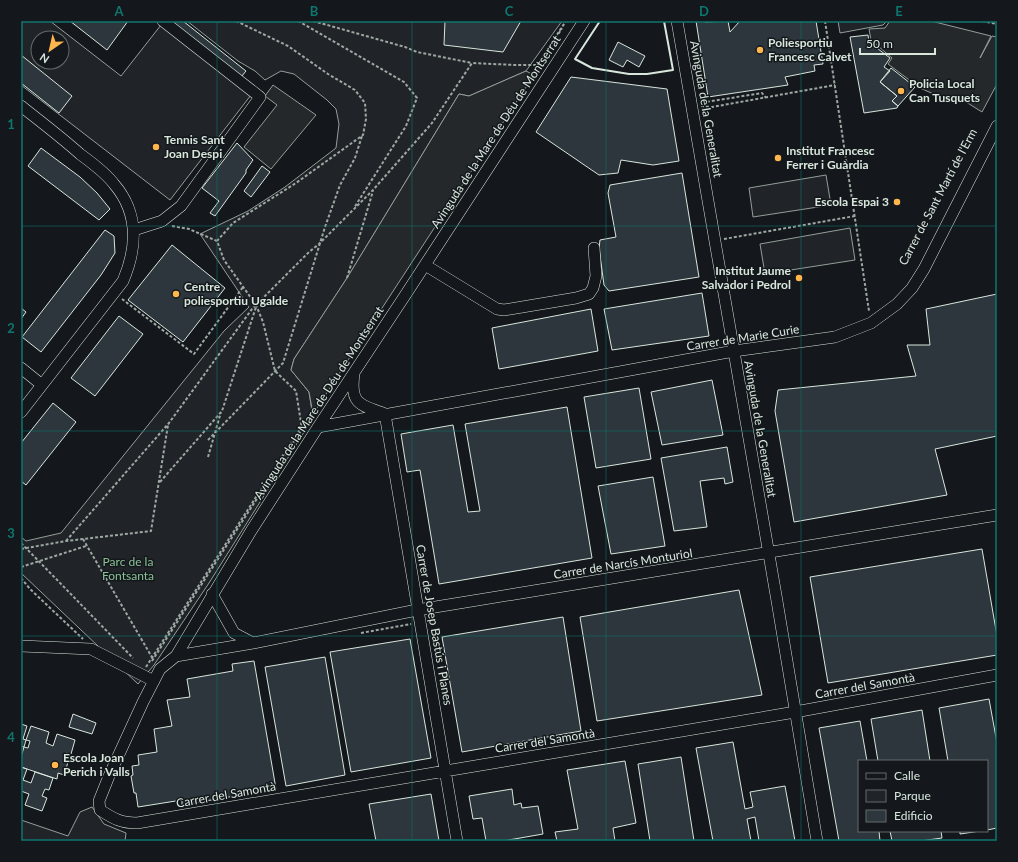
<svg xmlns="http://www.w3.org/2000/svg" width="1018" height="862" font-family="Lato,sans-serif">
	<rect width="100%" height="100%" fill="#14181c"/>
	<path fill="#202428" stroke="#939e99" fill-rule="evenodd" d="M21,21H50L121,76L161,25L251,95L170,200L21,85ZM38,38H62V62H38Z
		M187,21H562L526,71L469,96L459,94L347,278L294,359L291,370L309,392L313,418L209,583L154,665L138,684L21,573V537L26,541L61,533L224,331L249,307L200,234L248,211L285,187L336,148L339,124L336,109L327,100L294,74L281,71L265,80L255,71L238,61Z
		M838,21H887L883,25L840,33Z
		M826,175L831,205L753,217L749,188Z
		M850,228L855,260L765,274L760,244Z
		M92,807L104,824L126,833L125,841H21V820L68,836L80,812Z"/>
	<path fill="#24282b" stroke="#939e99" d="M890,21H931L991,36L980,58L992,36L997,37V84L982,112L958,97L954,103L920,88L888,64L892,58L871,40L869,29L885,28Z
		M526,71L534,75L313,414L309,392L291,370L294,359L347,278L459,94L469,96Z
		M273,85L316,115L271,169L244,147L277,105L265,96Z"/>
	<path fill="#2c363c" stroke="#d8e6dc" d="M70,21H128L107,50Z
		M169,21H183L246,71L241,77Z
		M445,21H521L503,52L444,45Z
		M696,21H705V22L728,21L730,32L740,21H816L823,64L814,65L815,71L785,77L788,85L708,97Z
		M868,35L869,42L890,58L884,67L890,71L880,82L897,96L892,101L898,106L897,108L864,113L850,37Z
		M618,42L645,56L639,67L627,60L623,67L609,60Z
		M21,55L72,96L59,113L21,83Z
		M891,68L915,87L898,106L892,101L897,96L880,82Z
		M571,77L667,89L679,161L653,165L621,160L618,173L599,175L536,132Z
		M237,143L253,160L246,170V173L215,216L210,213L219,201L202,188Z
		M41,148L80,177L97,193L110,209L99,220L28,166Z
		M262,166L270,172L251,197L244,191Z
		M682,173L699,277L609,291L604,285L599,248L600,240L616,237L608,193L610,185Z
		M105,230L114,236L115,253L101,275L41,352L22,337Z
		M172,245L225,288L183,342L128,300Z
		M702,293L709,336L612,350L604,309Z
		M997,294V436L935,449L947,495L794,522L775,411L778,390L916,376L907,345H930L926,309Z
		M21,308L26,312L21,319Z
		M591,309L598,351L499,369L492,328Z
		M119,316L143,334L95,396L71,378Z
		M712,380L723,435L662,445L651,392Z
		M639,388L651,459L596,468L584,397Z
		M53,403L76,422L26,485L21,481V443Z
		M567,407L592,558L439,584L420,470L407,472L401,434L453,425L468,512L480,511L465,424Z
		M727,447L733,482L725,484L724,478L700,481L707,527L674,531L661,458Z
		M653,477L665,546L611,554L598,486Z
		M982,549L997,636V655L828,683L810,577Z
		M739,590L762,695L597,721L580,617Z
		M563,617L581,731L462,752L442,637Z
		M410,639L431,758L351,772L330,652Z
		M325,657L345,775L286,786L265,667Z
		M254,661L276,789L182,805V800L138,807L136,793H134L131,776L133,775L132,766L139,765L138,755L157,752L154,729L172,726L167,700L190,697L187,679L233,671L232,664Z
		M989,699L997,743V828L987,830V761H948L939,708Z
		M922,710L930,761H878L871,719Z
		M73,714L96,723L92,734L69,727Z
		M860,721L867,761H859V831H879L880,841H839L819,728Z
		M21,724L27,726L23,739L26,740L24,747L21,746Z
		M31,726L49,732L46,743L53,746L57,734L75,740L71,754L66,753L65,758L69,759L64,775L58,773L57,779L21,767V757L24,747L28,748L30,741L26,740Z
		M733,742L745,809L753,807L750,792L785,786L795,841H759L755,817L747,819L751,841H713L696,748Z
		M681,757L694,841H650L638,764Z
		M625,761L636,823L613,828L615,841H557L555,832L578,829L567,770Z
		M21,767L27,769L23,780L31,783L35,772L53,778L49,790L45,789L42,796L47,798L42,811L25,805L29,794L21,791Z
		M512,789L514,805L521,803L522,808L538,806L543,834L503,841H486L482,818L473,819L469,796Z
		M431,794L439,841H376L369,804Z
		M890,831H941L942,838L920,841H892Z
		M960,831H980L960,834Z"/>
	<g fill="none" stroke-linecap="round" stroke-linejoin="round">
		<defs>
			<path id="minor" d="M584,21L404,297L318,427L251,531L176,656L160,669L143,702L109,776L99,801L100,810C114,819 121,823 137,823L795,712L997,675
				M677,21L777,601L817,841
				M21,106C41,122 61,137 80,154C92,163 105,172 114,184C139,213 137,248 123,281L21,412
				M134,230L162,221L181,206L260,97L163,21
				M425,265L497,309L504,310L576,298L589,294L593,288L596,276L594,248
				M21,368L42,385
				M354,374C350,402 358,405 383,413
				M385,414L457,841
				M318,427L734,351L835,337L871,323L897,304L912,288L924,269L997,126
				M212,594L234,633L253,643
				M21,646L91,649L154,681
				M176,656L253,643L417,610L997,515"/>
		</defs>
		<use href="#minor" stroke="#d8e6dc" stroke-width="12"/>
		<path stroke="#9da8a2" stroke-width="2" stroke-dasharray="3 2" stroke-linecap="butt" d="M236,21L288,46L328,74L355,90L365,103L366,119L363,135L296,183L233,223L217,241L224,260L256,305L309,252L319,244L373,190L432,123L472,63L515,65H537L566,21
			M298,21L404,82L417,98L406,126L354,208
			M313,21L405,47L417,52L472,63
			M825,21L869,311
			M982,21L997,24
			M537,73L541,62L562,28
			M701,106L712,107L835,85
			M705,106L706,102L762,93L766,98
			M172,226L189,229L217,241
			M724,239L855,216
			M347,278L373,191
			M122,299L194,354L243,287
			M208,440L283,363L325,227L340,185L355,158L362,136
			M208,457L221,412
			M160,482L222,411L256,307
			M83,539L153,659
			M66,541L169,423L252,309L256,305
			M21,549L66,541L151,531L168,425
			M21,567L86,546
			M21,578L30,589L83,639
			M63,586L133,658
			M361,633L411,624
			M152,661L302,429L296,391L275,371L263,322L256,305
			M146,667L302,426L311,418"/>
		<use href="#minor" stroke="#14181c" stroke-width="11"/>
		<path stroke="#9da8a2" stroke-width="2" stroke-dasharray="3 2" stroke-linecap="butt" d="M21,543L63,586"/>
		<path stroke="#d8e6dc" stroke-width="2" d="M600,21L575,59L592,68L629,74H647L673,70L664,21"/>
	</g>
	<path fill="none" stroke="#0f766e" stroke-width="1" stroke-opacity="0.55" d="M217,21V841M412,21V841M606,21V841M801,21V841M21,226H997M21,431H997M21,636H997"/>
	<g fill="#ffb74d" stroke="#14181c" stroke-width="1.5">
		<circle cx="760" cy="50" r="4"/>
		<circle cx="901" cy="91" r="4"/>
		<circle cx="156" cy="147" r="4"/>
		<circle cx="778" cy="158" r="4"/>
		<circle cx="897" cy="202" r="4"/>
		<circle cx="799" cy="278" r="4"/>
		<circle cx="176" cy="294" r="4"/>
		<circle cx="55" cy="765" r="4"/>
	</g>
	<g text-anchor="middle" stroke-width="3" stroke-linejoin="round" paint-order="stroke">
		<g font-size="12" font-weight="bold" fill="#d8e6dc" stroke="#14181c" text-anchor="start">
			<text x="768" y="47">Poliesportiu<tspan x="768" dy="14">Francesc Calvet</tspan></text>
			<text x="909" y="88">Policia Local<tspan x="909" dy="14">Can Tusquets</tspan></text>
			<text x="164" y="144">Tennis Sant<tspan x="164" dy="14">Joan Despi</tspan></text>
			<text x="786" y="155">Institut Francesc<tspan x="786" dy="14">Ferrer i Guàrdia</tspan></text>
			<text x="889" y="206" text-anchor="end">Escola Espai 3</text>
			<text x="791" y="275" text-anchor="end">Institut Jaume<tspan x="791" dy="14">Salvador i Pedrol</tspan></text>
			<text x="184" y="291">Centre<tspan x="184" dy="14">poliesportiu Ugalde</tspan></text>
			<text x="63" y="762">Escola Joan<tspan x="63" dy="14">Perich i Valls</tspan></text>
		</g>
		<g font-size="12" fill="#d8e6dc" stroke="#14181c">
			<text transform="translate(706 109) rotate(80)" y="4">Avinguda de la Generalitat</text>
			<text transform="translate(496 132) rotate(-57)" y="4">Avinguda de la Mare de Déu de Montserrat</text>
			<text transform="translate(938 197) rotate(-62)" y="4">Carrer de Sant Martí de l'Erm</text>
			<text transform="translate(743 338) rotate(-9)" y="4">Carrer de Marie Curie</text>
			<text transform="translate(319 403) rotate(-57)" y="4">Avinguda de la Mare de Déu de Montserrat</text>
			<text transform="translate(760 429) rotate(80)" y="4">Avinguda de la Generalitat</text>
			<text transform="translate(623 564) rotate(-9)" y="4">Carrer de Narcís Monturiol</text>
			<text transform="translate(434 625) rotate(80)" y="4">Carrer de Josep Bastús i Planes</text>
			<text transform="translate(865 686) rotate(-10)" y="4">Carrer del Samontà</text>
			<text transform="translate(545 741) rotate(-9)" y="4">Carrer del Samontà</text>
			<text transform="translate(226 795) rotate(-10)" y="4">Carrer del Samontà</text>
		</g>
		<g font-size="12" fill="#8ac095" stroke="#14181c">
			<text x="128" y="566">Parc de la<tspan x="128" dy="14">Fontsanta</tspan></text>
		</g>
	</g>
	<rect width="1018" height="862" fill="none" stroke="#14181c" stroke-width="44"/>
	<rect x="858" y="760" width="130" height="72" fill="#14181c" stroke="#626a69"/>
	<rect x="866" y="773" width="20" height="6" fill="#14181c" stroke="#626a69"/>
	<text x="894" y="780" font-size="12" fill="#d8e6dc">Calle</text>
	<rect x="866" y="790" width="20" height="12" fill="#202428" stroke="#626a69"/>
	<text x="894" y="800" font-size="12" fill="#d8e6dc">Parque</text>
	<rect x="866" y="810" width="20" height="12" fill="#2c363c" stroke="#626a69"/>
	<text x="894" y="820" font-size="12" fill="#d8e6dc">Edificio</text>
	<g transform="translate(50 50) rotate(214)"><circle r="19" fill="#14181c" stroke="#626a69"/>
	<path d="M0-3L7 15L0 10L-7 15Z" fill="#ffb74d"/>
	<text y="-6" font-size="11" font-weight="bold" text-anchor="middle" fill="#d8e6dc">N</text>
	</g>
	<path d="M860 48v6h75v-6" fill="none" stroke="#d8e6dc" stroke-width="2"/>
	<text x="866" y="48" font-size="12" fill="#d8e6dc" stroke="#14181c" stroke-width="3" paint-order="stroke">50 m</text>
	<rect x="22" y="22" width="974" height="818" fill="none" stroke="#0f766e" stroke-width="1.5"/>
	<g font-size="13" text-anchor="middle" font-weight="bold" fill="#0f766e">
		<text x="119" y="16">A</text>
		<text x="314" y="16">B</text>
		<text x="509" y="16">C</text>
		<text x="704" y="16">D</text>
		<text x="899" y="16">E</text>
		<text x="11" y="129">1</text>
		<text x="11" y="333">2</text>
		<text x="11" y="538">3</text>
		<text x="11" y="742">4</text>
	</g>
</svg>
